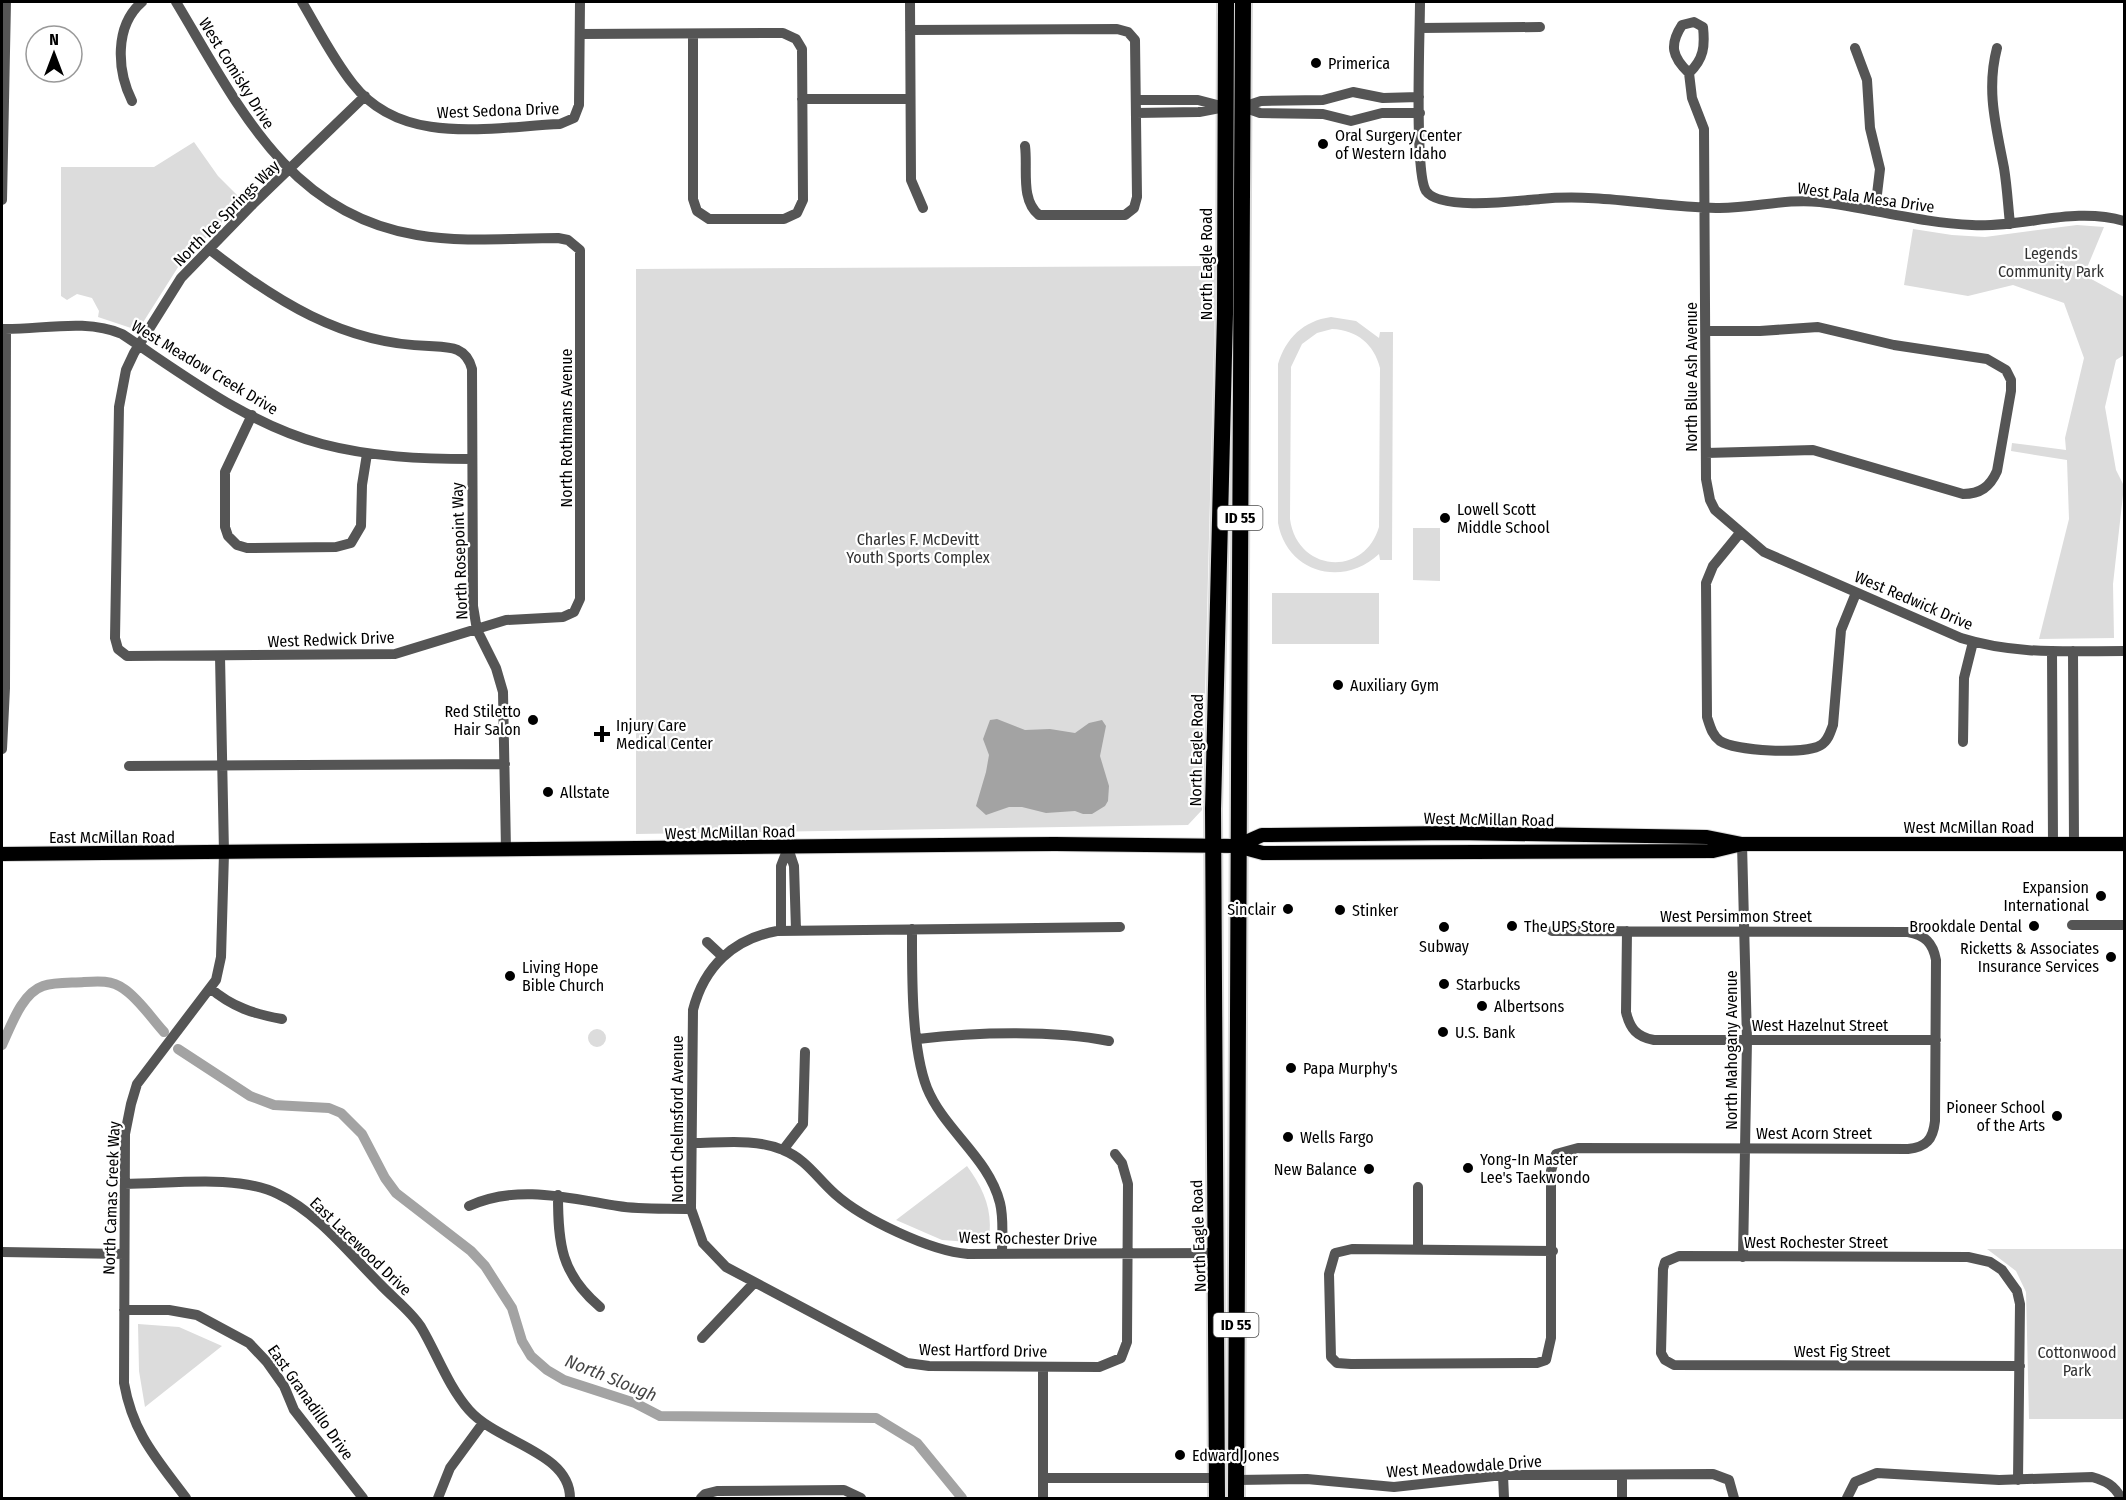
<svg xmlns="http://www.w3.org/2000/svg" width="2126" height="1500" font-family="'Fira Sans Condensed',sans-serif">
	<rect width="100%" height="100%" fill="#fff"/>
	<path fill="#dcdcdc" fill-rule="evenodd" d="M194,142L218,176L243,201L180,264L142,324L131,328L98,317L99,311L92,298L77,294L67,300L61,296V167H154Z
		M2077,225L2104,227L2084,275L2124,297V355L2116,360L2105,407L2116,470L2124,486L2113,584L2114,638L2039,639L2069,519L2067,460L2011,451L2012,443L2066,450L2065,438L2084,358L2064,303L2013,285L1968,296L1904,285L1913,229L1952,235L1985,237Z
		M1216,266L1202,810L1188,825L636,834V269Z
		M1331,317L1356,321L1379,338L1380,332H1393L1392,560H1380L1379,554C1343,588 1287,573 1278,523V364C1286,338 1303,321 1331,317ZM1332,329C1357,330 1374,344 1380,368L1379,527C1364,578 1297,572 1290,519L1291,367L1302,344L1317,333Z
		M1413,528H1440V581L1413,580Z
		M1272,593H1379V644H1272Z
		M588 1038a9 9 0 1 1 18 0a9 9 0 1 1-18 0Z
		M967,1166C983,1188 993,1209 989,1237L982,1243L942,1240L896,1220Z
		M1987,1249H2124V1419H2029L2026,1292L2016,1271Z
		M138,1324L179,1327L222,1346L145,1407L139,1371Z"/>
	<path fill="#a3a3a3" d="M997,719L1025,730L1050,729L1075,733L1089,723L1102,720L1106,726L1100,756L1109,786L1108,801L1105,806L1092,814H1083L1075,811L1046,813L1022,807H1009L986,815L976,806L986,772L989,755L983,739L990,720Z"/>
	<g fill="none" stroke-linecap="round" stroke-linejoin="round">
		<path stroke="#a3a3a3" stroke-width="10" d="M2,1045C11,1026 22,993 43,986C55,982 71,983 84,982C98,981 112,980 124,989C139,999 152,1019 164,1032
			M178,1049L250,1096L274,1105L329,1108L341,1113L362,1134L385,1178L396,1193L471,1251L485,1266L512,1308L522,1341L531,1356L547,1370L564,1380L635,1403L660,1416L876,1418L917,1443L962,1498"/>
		<defs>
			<path id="major" d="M1237,846L1262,835L1455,833L1707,837L1742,844H2124
				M2,854L1055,844L1237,846L1263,853L1713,851L1742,844"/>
			<path id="highway" d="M1217,1498L1213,809L1225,314L1226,2
				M1236,1498C1234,999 1244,501 1243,2"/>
		</defs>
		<use href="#major" stroke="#dbdbdb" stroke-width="16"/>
		<use href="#highway" stroke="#dbdbdb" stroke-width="20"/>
		<path stroke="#555" stroke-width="10" d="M176,2C237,103 287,214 417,235C463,243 512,238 558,238L568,240L580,250V599L574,612L563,617L506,620L395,654L127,656L118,649L115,638L119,407L126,370L134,353L181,278L253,204L365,96
			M302,2C318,29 333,59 353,84C402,147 490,127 560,124L574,118L579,105L580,2
			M910,2L911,180L923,208
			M1420,2C1420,32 1414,173 1426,191C1440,211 1517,201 1540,199C1600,193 1657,207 1716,208C1751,209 1785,198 1820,202C1871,208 1921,223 1972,225C2024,228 2073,206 2124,221
			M1420,28L1540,27
			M910,30L1117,29L1128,32L1135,40L1137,197L1134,208L1125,215H1039C1020,200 1028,168 1025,146
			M580,34L783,33L796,39L802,49L803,200L797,213L784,219H709L697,211L693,199V34
			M1855,48L1867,80L1870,128L1880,169L1875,211
			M1997,48C1986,90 1996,126 2004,168C2007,186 2008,205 2010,224
			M1689,73C1672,57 1669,45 1682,25L1694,22L1703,27C1705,46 1704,59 1689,73L1692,98L1704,129L1706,479L1710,500L1715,510L1764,552L1961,638C2015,655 2069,651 2124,651
			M1419,97L1383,98L1353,92L1323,100L1261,101L1243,107L1260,113L1323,114L1351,121L1382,113H1420
			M802,99H910
			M1136,100H1198L1225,107L1199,112L1136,113
			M132,101C117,71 114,26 142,2
			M2,200L6,2
			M209,249C274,300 343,344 429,346C449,347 466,346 472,369L473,606L477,630L496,668L503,692L506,850
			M2,329C40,330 86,318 122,334C184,375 249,425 322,444C372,457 421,459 472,459
			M252,415L225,472V527L228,536L237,545L247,548L336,547L351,543L361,526L362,485L367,454
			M1706,453L1813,450L1963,494C1980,494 1990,487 1997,471L2011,391V380L2006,370L1987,359L1894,345L1818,327L1760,331H1706
			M1740,533L1713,566L1706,583L1707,717C1710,726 1712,735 1720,741C1736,751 1805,755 1821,745C1828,741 1830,733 1833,725L1841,630L1856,593
			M2052,651L2053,844
			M2073,651L2074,844
			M1963,742L1964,678L1973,642
			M2,749L5,688L6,329
			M129,766L505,764
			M1742,844L1747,1040L1743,1257
			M2072,925H2124
			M912,929C912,973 911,1047 927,1088C944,1130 989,1158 1000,1203C1004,1219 1002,1237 1002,1254
			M781,931V866L788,848L794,866L796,930
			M1552,931L1908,932C1925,935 1933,943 1936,960L1935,1121C1933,1140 1926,1147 1908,1149L1578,1148L1556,1154L1551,1171V1338L1546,1360L1537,1363L1351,1364L1337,1363L1331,1357L1329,1274L1335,1253L1352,1249L1553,1251
			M1627,931L1626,1012C1630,1029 1637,1037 1654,1040H1936
			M707,942L722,956
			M210,988C232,1007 254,1014 282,1019
			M918,1039C975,1032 1053,1030 1109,1041
			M692,1143C721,1143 755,1138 783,1150C806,1159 817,1178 835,1194C863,1219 930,1251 968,1254L1217,1253
			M783,1150L803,1124L805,1052
			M1115,1154L1122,1163L1128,1184L1127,1342L1121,1358L1099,1367L929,1366L907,1363L726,1267L703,1243L691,1209L693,1010C704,967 733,939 777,931L1120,927
			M125,1184C170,1184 238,1174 278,1194C318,1213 349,1253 380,1284C393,1298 411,1311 421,1327C437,1354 448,1386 469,1410C498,1443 570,1452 570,1498
			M558,1195C558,1244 561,1274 600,1307
			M469,1206C517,1184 568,1198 618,1206C642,1210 667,1208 691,1209
			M1418,1250V1187
			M2,1252L124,1254
			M124,1310H169L197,1315L249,1343L267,1362L284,1386L294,1410L363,1498
			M702,1338L754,1283
			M1503,1475L1504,1498
			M1622,1475V1498
			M1043,1478H1217
			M1236,1480L1307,1479L1394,1487L1503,1475L1713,1474L1729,1480L1734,1498
			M2018,1480L2020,1304L2017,1291L2002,1270L1990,1262L1968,1257L1679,1256L1665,1262L1663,1269L1661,1353L1665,1360L1674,1365L2020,1366
			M186,1498C157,1459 133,1434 124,1383L125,1134L131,1104L137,1084L216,980L221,957L224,853L220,656
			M438,1498L450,1468L483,1423
			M701,1498L705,1494L717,1491L844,1490L861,1498
			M1043,1498V1367
			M1847,1498L1855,1482L1877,1473L1999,1480L2092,1477C2106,1481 2114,1485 2121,1498"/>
		<use href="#major" stroke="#000" stroke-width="14"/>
		<use href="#highway" stroke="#000" stroke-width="16"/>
	</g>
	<g fill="#000" stroke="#fff" stroke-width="2">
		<circle cx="1316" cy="63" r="6"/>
		<circle cx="1323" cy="144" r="6"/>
		<circle cx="1445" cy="518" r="6"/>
		<circle cx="1338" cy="685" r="6"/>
		<circle cx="533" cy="720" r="6"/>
		<path d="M599 725h6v6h6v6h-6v6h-6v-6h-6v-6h6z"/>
		<circle cx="548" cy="792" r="6"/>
		<circle cx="2101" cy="896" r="6"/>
		<circle cx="1288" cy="909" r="6"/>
		<circle cx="1340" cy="910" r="6"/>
		<circle cx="1512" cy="926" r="6"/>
		<circle cx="2034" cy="926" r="6"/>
		<circle cx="1444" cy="927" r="6"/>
		<circle cx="2111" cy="957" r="6"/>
		<circle cx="510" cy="976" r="6"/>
		<circle cx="1444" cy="984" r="6"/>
		<circle cx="1482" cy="1006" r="6"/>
		<circle cx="1443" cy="1032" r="6"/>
		<circle cx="1291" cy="1068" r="6"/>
		<circle cx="2057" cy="1116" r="6"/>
		<circle cx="1288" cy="1137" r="6"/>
		<circle cx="1468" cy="1168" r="6"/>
		<circle cx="1369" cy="1169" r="6"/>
		<circle cx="1180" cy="1455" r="6"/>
	</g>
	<g text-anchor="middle" stroke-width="4.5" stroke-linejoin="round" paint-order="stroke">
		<g fill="#fff" stroke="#4c4c4c" stroke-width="1.5">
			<rect x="1217.5" y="506" width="45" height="24" rx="4.5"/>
			<rect x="1213.5" y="1313" width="45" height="24" rx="4.5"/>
		</g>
		<g font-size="15" font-weight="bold" fill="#000">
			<text x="1240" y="523">ID 55</text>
			<text x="1236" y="1330">ID 55</text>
		</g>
		<g font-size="16" fill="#000" stroke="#fff" text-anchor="start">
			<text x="1328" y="69">Primerica</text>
			<text x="1335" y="141">Oral Surgery Center<tspan x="1335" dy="18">of Western Idaho</tspan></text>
			<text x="1457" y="515">Lowell Scott<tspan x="1457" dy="18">Middle School</tspan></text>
			<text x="1350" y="691">Auxiliary Gym</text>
			<text x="521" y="717" text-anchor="end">Red Stiletto<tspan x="521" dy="18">Hair Salon</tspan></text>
			<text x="616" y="731">Injury Care<tspan x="616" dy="18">Medical Center</tspan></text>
			<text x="560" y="798">Allstate</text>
			<text x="2089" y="893" text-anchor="end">Expansion<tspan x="2089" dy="18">International</tspan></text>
			<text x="1276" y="915" text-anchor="end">Sinclair</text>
			<text x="1352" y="916">Stinker</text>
			<text x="1524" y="932">The UPS Store</text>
			<text x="2022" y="932" text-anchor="end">Brookdale Dental</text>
			<text x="1444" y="952" text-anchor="middle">Subway</text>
			<text x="2099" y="954" text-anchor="end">Ricketts &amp; Associates<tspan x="2099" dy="18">Insurance Services</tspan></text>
			<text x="522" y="973">Living Hope<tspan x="522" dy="18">Bible Church</tspan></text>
			<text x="1456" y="990">Starbucks</text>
			<text x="1494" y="1012">Albertsons</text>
			<text x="1455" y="1038">U.S. Bank</text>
			<text x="1303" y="1074">Papa Murphy's</text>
			<text x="2045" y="1113" text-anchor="end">Pioneer School<tspan x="2045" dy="18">of the Arts</tspan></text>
			<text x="1300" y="1143">Wells Fargo</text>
			<text x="1480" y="1165">Yong-In Master<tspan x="1480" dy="18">Lee's Taekwondo</tspan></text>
			<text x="1357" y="1175" text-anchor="end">New Balance</text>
			<text x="1192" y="1461">Edward Jones</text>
		</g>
		<g font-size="16" fill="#000" stroke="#fff">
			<text transform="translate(237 73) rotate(58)" y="6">West Comisky Drive</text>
			<text transform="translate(498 110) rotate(-2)" y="6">West Sedona Drive</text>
			<text transform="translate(1866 197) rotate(8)" y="6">West Pala Mesa Drive</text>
			<text transform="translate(226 213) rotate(-45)" y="6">North Ice Springs Way</text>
			<text transform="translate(1206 264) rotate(-90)" y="6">North Eagle Road</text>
			<text transform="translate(205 367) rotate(31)" y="6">West Meadow Creek Drive</text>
			<text transform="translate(1691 377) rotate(-90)" y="6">North Blue Ash Avenue</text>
			<text transform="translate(566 428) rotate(-90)" y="6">North Rothmans Avenue</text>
			<text transform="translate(459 551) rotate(-92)" y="6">North Rosepoint Way</text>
			<text transform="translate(1914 600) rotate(23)" y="6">West Redwick Drive</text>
			<text transform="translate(331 639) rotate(-2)" y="6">West Redwick Drive</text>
			<text transform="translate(1196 750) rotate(-89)" y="6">North Eagle Road</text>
			<text transform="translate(1489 819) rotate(1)" y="6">West McMillan Road</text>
			<text x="1969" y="833">West McMillan Road</text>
			<text transform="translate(730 832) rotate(-1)" y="6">West McMillan Road</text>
			<text x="112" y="843">East McMillan Road</text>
			<text x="1736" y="922">West Persimmon Street</text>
			<text x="1820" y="1031">West Hazelnut Street</text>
			<text transform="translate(1731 1050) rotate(-90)" y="6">North Mahogany Avenue</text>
			<text transform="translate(677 1119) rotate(-90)" y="6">North Chelmsford Avenue</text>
			<text x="1814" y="1139">West Acorn Street</text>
			<text transform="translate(111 1198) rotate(-88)" y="6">North Camas Creek Way</text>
			<text transform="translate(1198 1236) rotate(-92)" y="6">North Eagle Road</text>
			<text transform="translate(1028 1238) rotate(1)" y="6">West Rochester Drive</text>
			<text x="1816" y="1248">West Rochester Street</text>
			<text transform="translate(361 1246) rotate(44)" y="6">East Lacewood Drive</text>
			<text transform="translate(983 1350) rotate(1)" y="6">West Hartford Drive</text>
			<text x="1842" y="1357">West Fig Street</text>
			<text transform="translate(311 1402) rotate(55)" y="6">East Granadillo Drive</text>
			<text transform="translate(1464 1466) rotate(-4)" y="6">West Meadowdale Drive</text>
		</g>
		<g font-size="16" fill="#333" stroke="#fff">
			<text x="2051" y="259">Legends<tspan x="2051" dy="18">Community Park</tspan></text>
			<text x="918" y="545">Charles F. McDevitt<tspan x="918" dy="18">Youth Sports Complex</tspan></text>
			<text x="2077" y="1358">Cottonwood<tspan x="2077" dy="18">Park</tspan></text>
		</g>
		<g font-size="18" font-style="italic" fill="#444" stroke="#fff">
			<text transform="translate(611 1378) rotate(22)" y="6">North Slough</text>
		</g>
	</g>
	<rect width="2126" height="1500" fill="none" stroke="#000000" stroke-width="6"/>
	<g transform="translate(54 54)"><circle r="28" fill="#ffffff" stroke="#999999" stroke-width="1.5"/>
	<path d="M0-4.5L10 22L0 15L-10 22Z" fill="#000000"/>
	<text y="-9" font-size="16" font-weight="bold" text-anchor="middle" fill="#000000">N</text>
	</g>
</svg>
